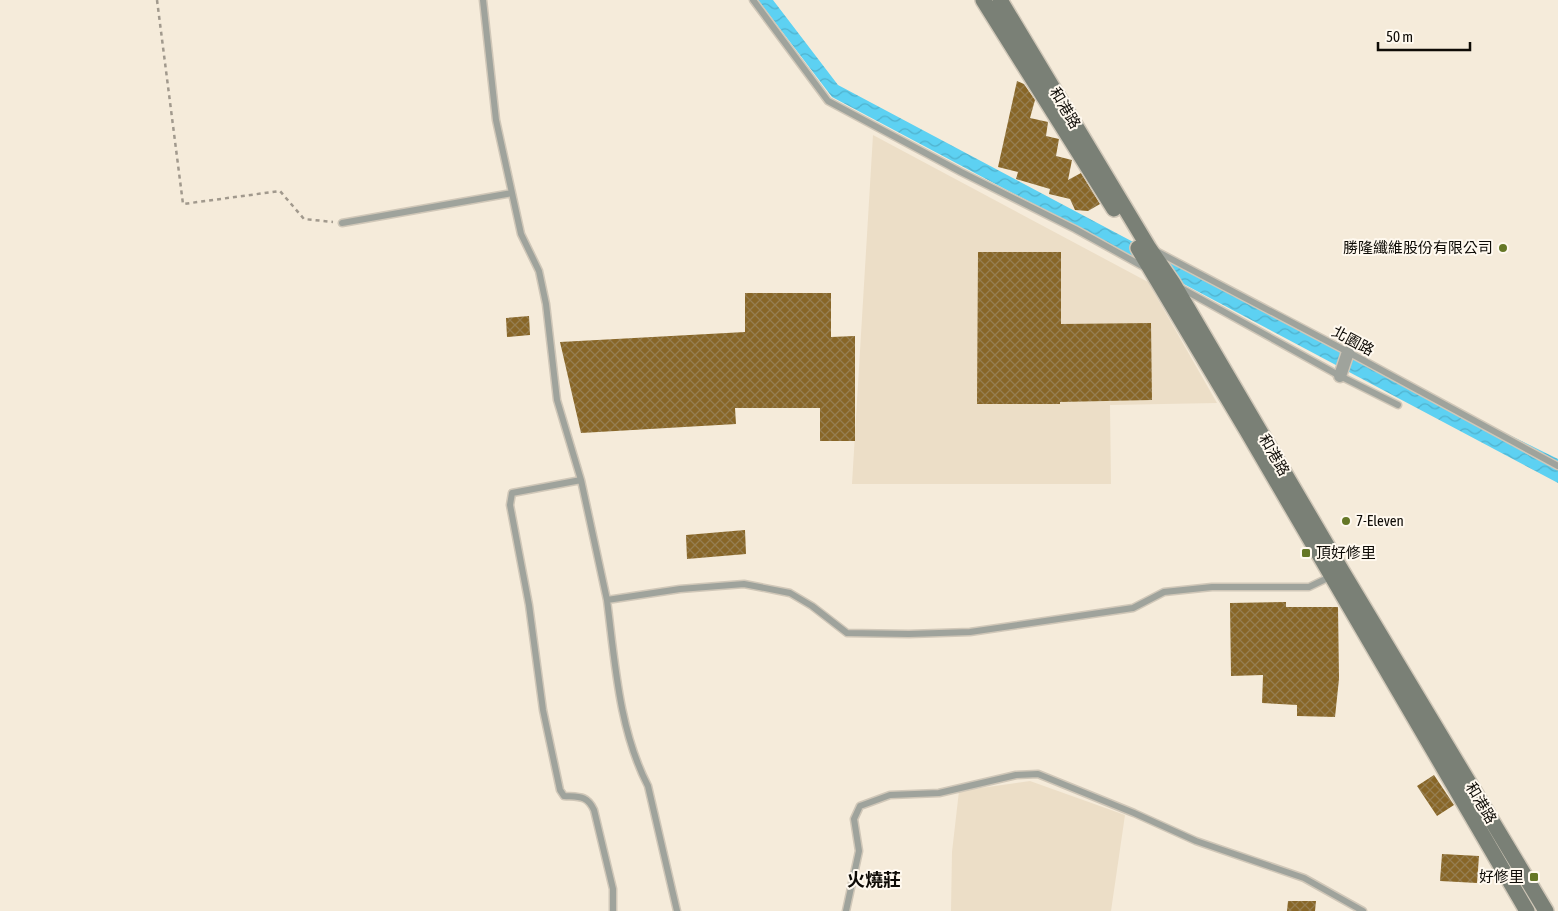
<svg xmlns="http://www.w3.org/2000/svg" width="1558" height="911" font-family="'Asap Condensed','Noto Sans TC',sans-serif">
	<defs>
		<pattern id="water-waves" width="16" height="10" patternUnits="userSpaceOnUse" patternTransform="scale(1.25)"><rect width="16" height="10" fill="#5dd1f2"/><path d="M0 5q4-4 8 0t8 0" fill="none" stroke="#50b2ce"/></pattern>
		<pattern id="building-cross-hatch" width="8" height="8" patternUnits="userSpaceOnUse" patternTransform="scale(1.25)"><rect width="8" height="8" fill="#886627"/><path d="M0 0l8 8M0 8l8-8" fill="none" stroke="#967e51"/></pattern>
	</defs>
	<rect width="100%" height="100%" fill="#f5ebda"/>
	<path fill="#ecdec7" d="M873,135L1148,282L1217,403L1110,405L1111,484H852Z
		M1030,781L1125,815L1111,911H951L952,852L959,791Z"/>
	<path fill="url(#water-waves)" d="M758,0H773L838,85L1310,336L1558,459V483L832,97Z"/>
	<path fill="url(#building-cross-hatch)" d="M1017,81L1024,84L1035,100L1030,118L1048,122L1046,136L1059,139L1056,156L1072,160L1068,180L1081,173L1100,204L1088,211L1075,210L1070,199L1049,194L1050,189L1016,179L1018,172L998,167Z
		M978,252H1061V324L1151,323L1152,400L1060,402V404H977Z
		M745,293H831V337L855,336V441H820V408H735L736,424L581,433L560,342L745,332Z
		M529,316L530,335L507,337L506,318Z
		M745,530L746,554L687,559L686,535Z
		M1286,602V607H1338L1339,679L1335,717L1297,716V705L1262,703L1263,675L1231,676L1230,603Z
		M1434,775L1454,805L1437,816L1417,786Z
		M1442,854L1479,856L1477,883L1440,881Z
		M1288,901H1316L1315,911H1287Z"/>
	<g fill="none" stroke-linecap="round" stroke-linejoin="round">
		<defs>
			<path id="service" d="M483,0L496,120L521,234L539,271L546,304L557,400L581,480L512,493L510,505L529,605L543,710L560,790L564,796C579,797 587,795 594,810L613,889V911
				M753,0L828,101L961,172L1075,229L1144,267
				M342,223L512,193
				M1156,251L1348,352L1558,466
				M1179,287L1340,376L1398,405
				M581,480L607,600
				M677,911L648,786C619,730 615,663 607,600L680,589L744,584L790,593L812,606L847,633L909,634L970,632L1133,608L1164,592L1212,587H1309L1332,576
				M846,911L859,851L854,819L860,806L890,795L939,793L1016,775L1038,774L1134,813L1196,841L1304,878L1363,911"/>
			<path id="minor" d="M1340,376L1348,352"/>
			<path id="secondary" d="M983,0L1114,209
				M1000,0L1149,248L1173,283L1342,571L1546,911
				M1138,248L1247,431L1527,911"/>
		</defs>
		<use href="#service" stroke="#d0c7b8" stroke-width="9"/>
		<use href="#minor" stroke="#d0c7b8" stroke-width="15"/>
		<use href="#secondary" stroke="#d0c7b8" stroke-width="18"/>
		<path stroke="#a1998d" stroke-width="2.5" stroke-dasharray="4 4" stroke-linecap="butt" d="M157,0L183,204L280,191L304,219L333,222"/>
		<use href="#service" stroke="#9fa39c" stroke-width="6"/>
		<use href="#minor" stroke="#9fa39c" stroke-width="12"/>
		<use href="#secondary" stroke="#7a8076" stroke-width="15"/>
	</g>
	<g fill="#657726" stroke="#fff9ef" stroke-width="2">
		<circle cx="1503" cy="248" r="5"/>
		<circle cx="1346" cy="521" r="5"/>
		<rect x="1301" y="548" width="10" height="10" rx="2.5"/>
		<rect x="1529" y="872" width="10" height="10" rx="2.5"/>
	</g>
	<g text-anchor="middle" stroke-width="4" stroke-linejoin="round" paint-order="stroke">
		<g font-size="15" fill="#0e0b06" stroke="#fff9ef">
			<text transform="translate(1065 108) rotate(59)" y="5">和港路</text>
			<text transform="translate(1353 341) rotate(28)" y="5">北園路</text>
			<text transform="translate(1274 455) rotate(60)" y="5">和港路</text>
			<text transform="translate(1481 803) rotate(59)" y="5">和港路</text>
		</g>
		<g font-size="15" fill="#0e0b06" stroke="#fff9ef" text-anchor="end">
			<text x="1493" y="253">勝隆纖維股份有限公司</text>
			<text x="1356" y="526" text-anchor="start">7-Eleven</text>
			<text x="1316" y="558" text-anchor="start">頂好修里</text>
			<text x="1524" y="882">好修里</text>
		</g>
		<g font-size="18" font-weight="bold" fill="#0e0b06" stroke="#fff9ef">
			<text x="874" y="886">火燒莊</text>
		</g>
	</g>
	<path d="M1378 42v8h92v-8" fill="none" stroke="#0e0b06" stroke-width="2.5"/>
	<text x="1386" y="42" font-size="15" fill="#0e0b06" stroke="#fff9ef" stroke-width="4" paint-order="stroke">50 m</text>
</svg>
